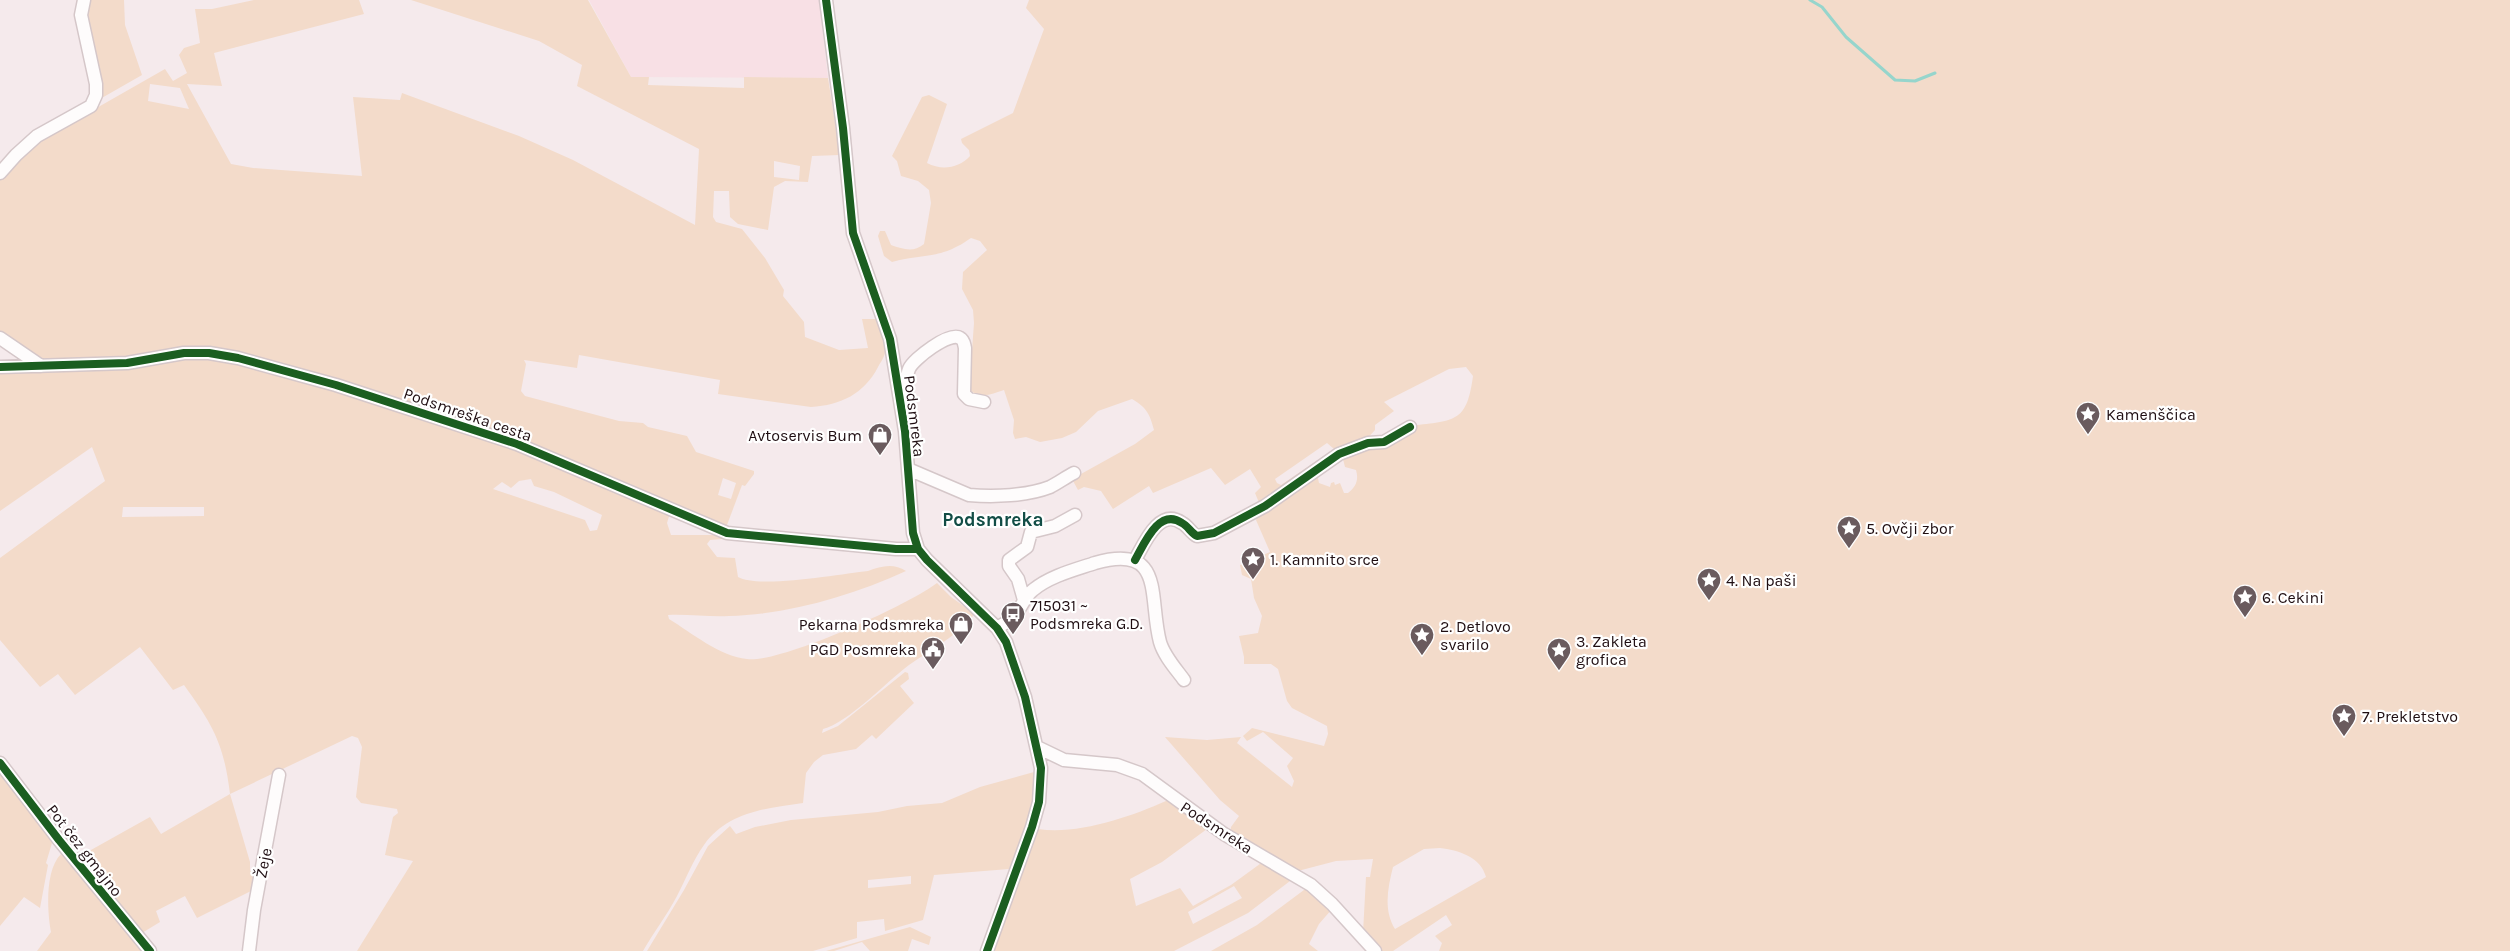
<svg xmlns="http://www.w3.org/2000/svg" width="2510" height="951" font-family="Karla,sans-serif">
	<rect width="100%" height="100%" fill="#f5eaec"/>
	<path fill="#f8e0e5" d="M589,0H819L828,78L631,77Z"/>
	<path fill="#f3dbca" fill-rule="evenodd" d="M87,0H124L125,25L142,75L100,99L84,10Z
		M254,0H359L364,14L214,53L222,86L187,84L231,164L253,168L362,176L353,97L400,100L402,93L519,136L573,160L695,225L699,149L577,86L582,65L539,41L411,0H588L631,77H649L648,85L744,88V77L828,78L840,155L812,156L808,182L785,181L774,187L768,230L738,224L730,217L729,191H714L713,217L716,222L742,229L765,258L784,290L783,296L804,322L805,337L839,350L868,348L862,319H878C881,329 887,343 885,353C884,358 880,363 878,367C864,394 841,405 811,407L718,394L720,380L579,355L577,368L524,360L526,364L521,391L525,396L619,421L643,423L648,427L687,436L696,452L754,471V474L745,486L742,485L727,525L712,524L626,485L234,353L50,360L39,357L0,334V180L30,146L165,69L173,81L187,73L179,55L184,48L200,43L195,9H212ZM150,84L180,88L189,109L148,101ZM774,161L800,166L799,180L774,177ZM723,478L736,483L731,499L718,495Z
		M1029,0H2510V951H1439L1442,943L1435,936L1452,925L1446,915L1393,951H1378L1363,933L1366,877H1370L1373,859L1336,861L1294,872L1285,868L1230,834L1231,827L1239,816L1220,800L1165,737L1207,740L1241,737L1237,743L1292,787L1294,781L1287,766L1293,758L1263,732L1247,741L1243,736L1252,728L1324,746L1328,734L1327,726L1292,708L1287,701L1278,669L1271,664H1244V657L1239,636L1258,633L1262,616L1254,598L1251,579L1242,575L1240,565L1270,552L1256,520L1258,513L1317,474L1319,483L1330,487L1331,483L1334,482L1335,485L1340,483L1344,493H1348C1356,487 1359,480 1356,470L1345,467L1342,455C1356,448 1373,449 1388,443C1397,440 1403,433 1414,432V425H1416C1457,421 1467,420 1473,376L1466,367L1449,369L1384,402L1394,411L1375,425V430L1364,442L1337,452L1290,487L1260,505L1255,493L1261,487L1250,469L1225,485L1211,468L1153,493L1149,486L1113,509L1101,491L1084,487L1078,490L1072,479L1135,444L1154,430C1150,414 1146,407 1132,399L1098,411L1076,432L1062,438L1040,442L1026,437L1015,439L1013,433L1014,420L1004,390C992,394 982,399 971,391L970,378L974,323L973,310L962,289L963,272L987,250L980,241L971,238C940,260 925,253 892,262L884,256L878,236L880,231H885L891,245C903,249 913,253 924,244L931,203L929,190L918,181L901,176L897,161L892,156L922,97L929,95L947,104L927,163C942,171 959,168 970,156L969,150L962,143L961,139L1013,113L1044,29L1026,8ZM1327,443L1334,449L1281,485L1277,483L1275,479ZM1440,848C1458,850 1481,857 1486,877L1395,929C1383,910 1388,887 1393,867L1424,849Z
		M206,356L284,374L517,448L670,513L667,523L671,535H725L736,538L710,540L707,544L717,557L735,558L738,577C759,589 840,574 868,571C881,566 894,563 906,571C851,596 790,614 729,616C709,617 688,614 668,615L669,619C692,633 719,656 747,659C780,664 910,604 937,583L951,597L972,612L973,616C956,637 930,650 909,665C886,682 848,723 823,729L822,733L838,726L905,672L908,673L909,679L900,686L914,703L876,739L872,735L856,749L823,755L814,762L806,773L803,803C767,808 727,812 704,845C693,860 686,879 677,896C667,915 654,932 643,951H357L413,861L385,855L393,817L398,813L397,809L361,803L356,797L362,747L358,738L352,736L230,794L250,862V871L259,873L253,890L197,918L185,896L156,911L160,922L142,933L81,861L84,859L82,855L150,817L161,834L230,794C224,744 213,725 184,685L173,690L140,647L75,695L58,674L40,687L0,640V558L105,481L92,447L0,511V371ZM531,479L534,486L554,492L602,515L597,530L590,531L585,520L493,489L502,482L511,488L519,481ZM123,507H204V516L122,517Z
		M0,770L51,838L52,843L46,863L48,865L40,908L24,897L0,926Z
		M1034,772C1041,803 1021,841 1009,869L934,875L923,920L885,931L884,919L857,922V938L813,951H647L684,890L708,846L730,826L736,834L755,827L791,820L878,812L907,806L942,803L980,787ZM911,876V884L868,888V880Z
		M1168,798L1207,829L1162,862L1130,879L1136,906L1180,888L1193,906L1231,885L1264,861L1294,878L1248,913L1174,951H993L1038,829C1078,835 1130,817 1166,801ZM1234,886L1242,898L1193,924L1188,912Z
		M61,854L65,855L68,861H72L144,951H37L51,932C47,911 45,870 61,854Z
		M1308,887L1332,909L1319,924L1309,944L1318,951H1211L1257,925Z
		M910,927L931,937L929,945L912,939L908,951H870L862,942L834,951H826Z"/>
	<g fill="none" stroke-linecap="round" stroke-linejoin="round">
		<path stroke="#96d5cc" stroke-width="3" d="M1810,0L1822,7L1846,37L1895,80L1915,81L1935,73"/>
		<defs>
			<path id="minor" d="M826,0L843,128L853,233L890,339L905,431L913,533L918,549L927,560L997,628L1006,642L1025,697L1041,768L1039,802L1032,827L987,951
				M0,173L16,155L37,136L91,106L96,95V84L81,15L84,0
				M0,338L41,366
				M0,367L127,363L184,353H209L238,358L336,385L517,444L727,533L896,549H918
				M903,404C911,394 904,381 909,369C913,359 950,331 960,338C964,340 964,344 965,348L964,394L969,399L984,402
				M908,469L969,495C994,497 1027,496 1050,487C1058,483 1066,477 1074,473
				M1135,560C1144,544 1159,507 1182,523C1188,526 1191,533 1197,536L1214,533L1265,506L1339,454L1368,443L1384,442L1410,427
				M1024,600L1018,579L1009,566V560L1027,547L1031,532L1055,526L1075,515
				M997,628C1003,624 1010,621 1015,615C1022,607 1024,597 1033,590C1050,576 1074,570 1095,563C1166,543 1148,597 1160,642C1164,656 1176,669 1184,680
				M1037,747L1064,760L1117,765L1142,774L1224,834L1311,885L1332,904L1375,951
				M0,763L59,840L150,951
				M249,951L254,910L279,775"/>
		</defs>
		<use href="#minor" stroke="#d5c7c9" stroke-width="15"/>
		<use href="#minor" stroke="#fefcfc" stroke-width="12"/>
		<defs>
			<path id="cycleway" d="M826,0L843,128L853,233L890,339L905,431L913,533L918,549L927,560L997,628L1006,642L1025,697L1041,768L1039,802L1032,827L987,951
				M0,367L127,363L184,353H209L238,358L336,385L517,444L727,533L896,549H918
				M1135,560C1144,544 1159,507 1182,523C1188,526 1191,533 1197,536L1214,533L1265,506L1339,454L1368,443L1384,442L1410,427
				M0,763L59,840L150,951"/>
		</defs>
		<use href="#cycleway" stroke="#fff" stroke-width="11"/>
		<use href="#cycleway" stroke="#1b5e20" stroke-width="8"/>
	</g>
	<defs>
		<symbol id="sight-pin" viewBox="-11 -11 22 30"><path d="M0 17L-7.5 6A9.5 9.5 0 1 1 7.5 6Z" fill="#6a5b5e" stroke="#fff"/><path d="M0-6L1.8-2.2L6-1.7L2.9 1.2L3.7 5.4L0 3.3L-3.7 5.4L-2.9 1.2L-6-1.7L-1.8-2.2Z" fill="#fff"/></symbol>
		<symbol id="shop-pin" viewBox="-11 -11 22 30"><path d="M0 17L-7.5 6A9.5 9.5 0 1 1 7.5 6Z" fill="#6a5b5e" stroke="#fff"/><path d="M-5-2.5h2.3a2.7 3.5 0 0 1 5.4 0H5L5.5 6h-11ZM-1.5-2.5h3a1.5 2.3 0 0 0-3 0Z" fill="#fff"/></symbol>
		<symbol id="bus-pin" viewBox="-11 -11 22 30"><path d="M0 17L-7.5 6A9.5 9.5 0 1 1 7.5 6Z" fill="#6a5b5e" stroke="#fff"/><path d="M-5-6H5V4H4V6H2V4H-2V6H-4V4H-5ZM-3.5-4V0h7V-4ZM-3.5 1.2v1.5H-2V1.2ZM2 1.2v1.5H3.5V1.2Z" fill="#fff"/></symbol>
		<symbol id="civic-pin" viewBox="-11 -11 22 30"><path d="M0 17L-7.5 6A9.5 9.5 0 1 1 7.5 6Z" fill="#6a5b5e" stroke="#fff"/><path d="M-.6-6.5H3V-4.5H.6V-3L4-1V1h2V6H-6V1h2V-1L-.6-3ZM-1.2 2.5V6h2.4V2.5Z" fill="#fff"/></symbol>
	</defs>
	<g fill-rule="evenodd">
		<use href="#sight-pin" x="2074" y="400" width="28" height="38"/>
		<use href="#shop-pin" x="866" y="421" width="28" height="38"/>
		<use href="#sight-pin" x="1835" y="514" width="28" height="38"/>
		<use href="#sight-pin" x="1239" y="545" width="28" height="38"/>
		<use href="#sight-pin" x="1695" y="566" width="28" height="38"/>
		<use href="#sight-pin" x="2231" y="583" width="28" height="38"/>
		<use href="#bus-pin" x="999" y="600" width="28" height="38"/>
		<use href="#shop-pin" x="947" y="610" width="28" height="38"/>
		<use href="#sight-pin" x="1408" y="621" width="28" height="38"/>
		<use href="#civic-pin" x="919" y="635" width="28" height="38"/>
		<use href="#sight-pin" x="1545" y="636" width="28" height="38"/>
		<use href="#sight-pin" x="2330" y="702" width="28" height="38"/>
	</g>
	<g text-anchor="middle" stroke-width="4.5" stroke-linejoin="round" paint-order="stroke">
		<g font-size="16" fill="#1f0e12" stroke="#fff">
			<text transform="translate(468 414) rotate(19)" y="6">Podsmreška cesta</text>
			<text transform="translate(915 416) rotate(83)" y="6">Podsmreka</text>
			<text transform="translate(1217 827) rotate(33)" y="6">Podsmreka</text>
			<text transform="translate(85 850) rotate(52)" y="6">Pot čez gmajno</text>
			<text transform="translate(263 863) rotate(-78)" y="6">Žeje</text>
		</g>
		<g font-size="16" fill="#1f0e12" stroke="#fff" text-anchor="start">
			<text x="2106" y="420">Kamenščica</text>
			<text x="862" y="441" text-anchor="end">Avtoservis Bum</text>
			<text x="1866" y="534">5. Ovčji zbor</text>
			<text x="1270" y="565">1. Kamnito srce</text>
			<text x="1726" y="586">4. Na paši</text>
			<text x="2262" y="603">6. Cekini</text>
			<text x="1030" y="611">715031 ~<tspan x="1030" dy="18">Podsmreka G.D.</tspan></text>
			<text x="944" y="630" text-anchor="end">Pekarna Podsmreka</text>
			<text x="1440" y="632">2. Detlovo<tspan x="1440" dy="18">svarilo</tspan></text>
			<text x="1576" y="647">3. Zakleta<tspan x="1576" dy="18">grofica</tspan></text>
			<text x="916" y="655" text-anchor="end">PGD Posmreka</text>
			<text x="2362" y="722">7. Prekletstvo</text>
		</g>
		<g font-size="19" font-weight="bold" fill="#124d46" stroke="#fff">
			<text x="993" y="526">Podsmreka</text>
		</g>
	</g>
</svg>
